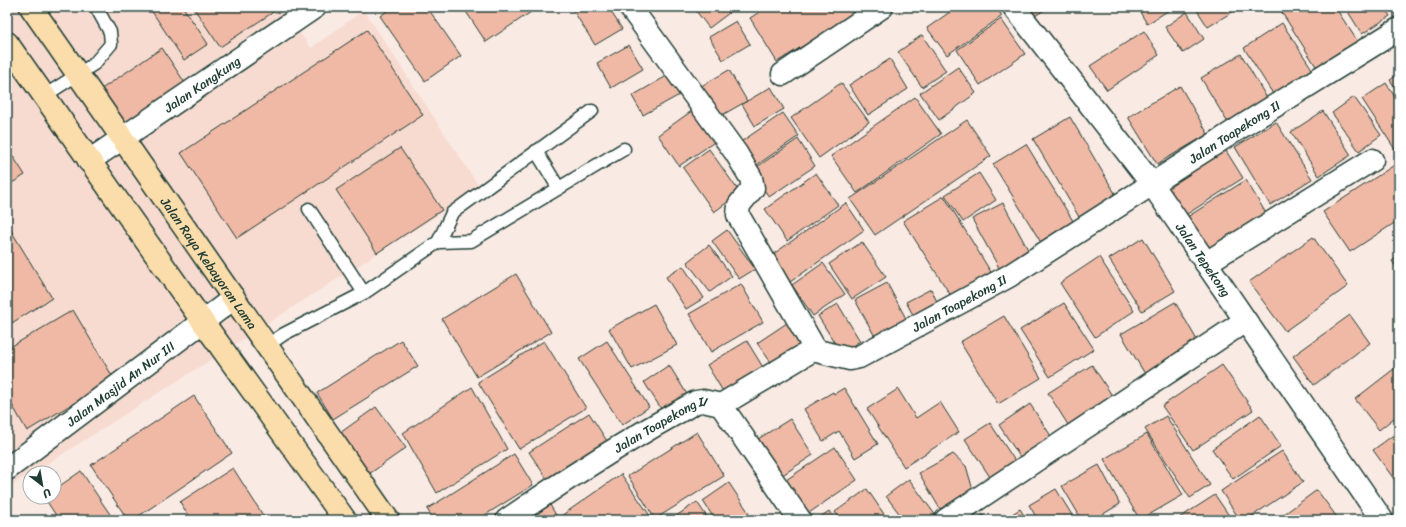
<svg xmlns="http://www.w3.org/2000/svg" width="1406" height="527" font-family="Sriracha,sans-serif">
	<rect width="100%" height="100%" fill="#faeae4"/>
	<filter id="ink" filterUnits="userSpaceOnUse"><feTurbulence type="fractalNoise" baseFrequency=".025" numOctaves="2"/><feDisplacementMap in="SourceGraphic" scale="8" xChannelSelector="R" yChannelSelector="G"/><feConvolveMatrix kernelMatrix="1 2 1 2 8 2 1 2 1" color-interpolation-filters="sRGB"/></filter>
	<g filter="url(#ink)">
		<path fill="#f7dbd1" d="M7,7H280L311,48L364,10L480,188L33,473H30L7,489Z"/>
		<path fill="#f0b9a6" stroke="#1f3d34" d="M149,7H183L208,44L184,60Z
			M193,7H281L220,47Z
			M393,7H427L461,56L425,81L380,16Z
			M463,7H528L531,12L486,42Z
			M571,7H608L622,29L595,45Z
			M693,7H724L729,13L709,28Z
			M767,7H866L777,62L750,18Z
			M957,7H996L1002,16L947,55L927,28Z
			M1022,7H1049L1030,19Z
			M1137,7H1174L1147,24Z
			M1195,7H1240L1208,27Z
			M1281,7H1335L1360,45L1319,71L1279,8Z
			M1345,7H1384L1390,16L1362,34Z
			M1391,7H1399V19Z
			M1187,12L1204,39L1183,53L1165,27Z
			M1001,19L1025,54L980,85L957,50Z
			M736,21L750,44L723,60L709,37Z
			M1282,23L1314,72L1275,97L1244,48Z
			M367,30L423,115L237,238L181,153Z
			M1144,31L1159,55L1107,90L1090,66Z
			M922,35L946,71L922,87L898,52Z
			M629,45L643,69L611,88L597,63Z
			M162,48L189,89L127,130L100,90Z
			M1241,54L1271,105L1231,128L1201,78Z
			M890,59L908,89L868,115L849,85Z
			M958,67L976,93L939,120L920,93Z
			M729,70L747,101L715,119L698,88Z
			M672,73L683,93L643,115L632,96Z
			M1399,74V93L1390,80Z
			M841,83L869,122L819,158L791,118Z
			M1386,83L1399,103L1398,154L1362,99Z
			M1180,86L1208,134L1157,164L1128,117Z
			M771,87L784,109L755,126L742,104Z
			M915,97L941,134L857,193L831,156Z
			M1354,97L1381,135L1359,151L1332,113Z
			M693,110L716,141L679,166L658,135Z
			M1323,111L1351,155L1319,176L1291,132Z
			M783,113L799,136L751,169L735,146Z
			M1070,117L1116,195L1079,217L1033,139Z
			M967,120L991,156L875,235L850,199Z
			M1276,122L1312,179L1270,205L1235,147Z
			M798,139L815,166L769,197L751,171Z
			M1026,144L1078,229L1045,249L993,164Z
			M1223,146L1243,178L1181,218L1161,186Z
			M7,147L25,175L7,186Z
			M400,148L442,210L377,253L336,190Z
			M709,149L740,193L714,212L683,168Z
			M1399,162V220L1350,252L1323,212Z
			M816,173L838,205L787,241L765,209Z
			M979,173L996,200L963,222L945,195Z
			M1246,180L1267,215L1205,253L1184,219Z
			M944,196L994,277L955,302L903,221Z
			M846,203L864,230L790,282L772,255Z
			M1003,203L1033,259L1003,275L972,219Z
			M7,224L52,298L7,326Z
			M727,230L755,269L739,279L712,241Z
			M1313,237L1348,286L1285,331L1249,282Z
			M1143,238L1175,291L1142,311L1109,259Z
			M862,242L886,277L852,299L829,264Z
			M709,245L732,276L710,292L687,262Z
			M1399,256V271L1392,261Z
			M1099,257L1134,311L1095,337L1060,283Z
			M823,263L845,294L813,316L792,285Z
			M683,266L704,298L686,309L666,277Z
			M516,274L551,332L477,377L442,319Z
			M887,283L910,326L879,344L855,300Z
			M741,284L763,322L711,352L689,314Z
			M931,289L941,310L917,322L906,302Z
			M1175,302L1201,347L1148,379L1121,334Z
			M1064,303L1094,349L1050,377L1020,330Z
			M654,304L677,345L632,369L609,329Z
			M838,304L860,341L841,353L818,316Z
			M73,310L114,379L27,431L7,396V349Z
			M1350,315L1370,343L1314,385L1293,356Z
			M1004,316L1041,378L998,404L960,342Z
			M787,323L805,348L775,368L757,343Z
			M401,340L418,366L333,419L317,393Z
			M544,341L586,408L519,449L478,382Z
			M607,341L649,407L622,425L579,359Z
			M747,341L767,374L727,398L707,365Z
			M669,365L690,399L665,415L644,382Z
			M1092,365L1115,400L1070,428L1048,393Z
			M1222,365L1253,410L1193,450L1162,406Z
			M1399,365V414L1379,430L1355,399Z
			M472,387L507,449L437,493L403,433Z
			M844,388L878,444L855,458L839,431L823,441L804,409L833,392L834,394Z
			M898,389L916,418L940,402L959,432L904,467L867,409Z
			M194,396L232,453L133,520H128L91,465Z
			M1030,404L1055,442L1024,463L999,425Z
			M376,407L406,448L369,474L340,433Z
			M589,413L607,441L547,479L529,452Z
			M1260,415L1281,446L1233,479L1212,449Z
			M1166,416L1210,485L1190,498L1145,429Z
			M790,419L813,455L781,476L758,439Z
			M990,423L1017,464L992,480L965,439Z
			M1399,431V486L1373,450Z
			M697,432L724,476L655,519L628,476Z
			M1147,434L1183,495L1140,520L1104,459Z
			M835,447L857,480L803,517L780,484Z
			M1282,451L1303,482L1246,520H1240L1221,491Z
			M514,454L533,485L477,520H434L427,509Z
			M953,454L966,466L973,490L940,509L919,473Z
			M1099,465L1120,504L1093,520H1082L1062,486Z
			M233,468L266,520H191L180,502Z
			M81,471L103,504L114,520H59L44,497H54V490Z
			M621,474L653,520H564L561,516Z
			M909,479L936,516L930,520H904L886,496Z
			M729,483L749,513L739,520H715L703,501Z
			M867,489L888,520H841L835,512Z
			M1056,489L1075,520H1038L1029,505Z
			M1317,490L1339,520H1276Z
			M1215,495L1232,520H1176Z
			M697,502L709,520H670Z
			M550,505L559,520H528Z
			M1020,509L1027,520H1003Z
			M829,511L835,520H816Z
			M983,515L987,520H975Z"/>
		<g fill="none" stroke-linecap="round" stroke-linejoin="round">
			<defs>
				<path id="service" d="M44,96L94,64L111,44L110,32L96,7
					M536,151L558,187
					M309,209L364,293
					M438,242L452,213L592,111
					M268,345L284,334L364,293L438,242L471,241L624,149"/>
				<g id="minor">
					<path d="M630,7L736,153L751,178L753,188L739,205L738,215L815,349"/>
					<path id="s1" d="M1014,7L1152,184L1382,520"/>
					<path d="M783,74L882,7"/>
					<path id="s2" d="M89,161L315,7"/>
					<path d="M1206,263L1372,160"/>
					<path d="M721,405L800,520"/>
					<path id="s3" d="M7,469L234,298"/>
					<path id="s4" d="M507,520C568,477 631,438 696,402L703,401L721,405L813,350L850,359L859,357L1009,276L1244,125L1399,29"/>
					<path d="M946,520L1245,321"/>
				</g>
				<g id="primary">
					<path id="s5" d="M31,7C149,179 270,348 388,520"/>
					<path d="M7,43L203,322L345,520"/>
				</g>
			</defs>
			<use href="#service" stroke="#1f3d34" stroke-width="15"/>
			<use href="#minor" stroke="#1f3d34" stroke-width="25"/>
			<use href="#primary" stroke="#1f3d34" stroke-width="25"/>
			<use href="#service" stroke="#fff" stroke-width="12"/>
			<use href="#minor" stroke="#fff" stroke-width="22"/>
			<use href="#primary" stroke="#fbddab" stroke-width="22"/>
		</g>
	</g>
	<g text-anchor="middle" stroke-width="3" stroke-linejoin="round" paint-order="stroke">
		<g font-size="13" fill="#1f3d34" stroke="#fff">
			<text dy="5" stroke="none"><textPath href="#s2" startOffset="137">Jalan Kangkung</textPath></text>
			<text dy="5" stroke="none"><textPath href="#s4" startOffset="841">Jalan Toapekong II</textPath></text>
			<text dy="5" stroke="none"><textPath href="#s1" startOffset="316">Jalan Tepekong</textPath></text>
			<text dy="5" stroke="none"><textPath href="#s5" startOffset="312">Jalan Raya Kebayoran Lama</textPath></text>
			<text dy="5" stroke="none"><textPath href="#s4" startOffset="517">Jalan Toapekong II</textPath></text>
			<text dy="5" stroke="none"><textPath href="#s3" startOffset="142">Jalan Masjid An Nur III</textPath></text>
			<text dy="5" stroke="none"><textPath href="#s4" startOffset="182">Jalan Toapekong II</textPath></text>
		</g>
	</g>
	<rect width="1406" height="527" fill="none" stroke="#fff" stroke-width="24"/>
	<rect x="12" y="12" width="1382" height="503" fill="none" stroke="#1f3d34" stroke-width="1.5" filter="url(#ink)"/>
	<g transform="translate(42 485) rotate(149)"><circle r="19" fill="#ffffff" stroke="#a5b1ae"/>
	<path d="M0-3L7 15L0 10L-7 15Z" fill="#1f3d34"/>
	<text y="-6" font-size="11" font-weight="bold" text-anchor="middle" fill="#1f3d34">U</text>
	</g>
</svg>
